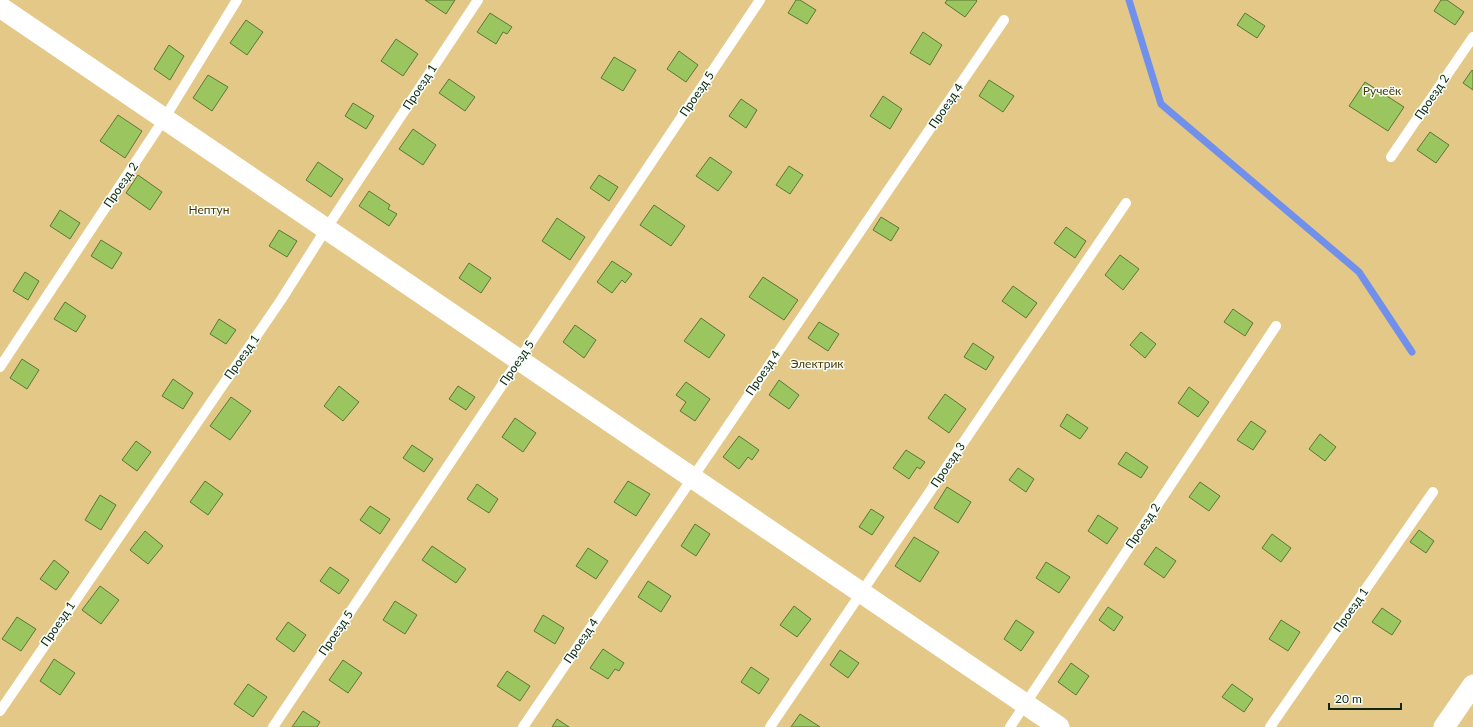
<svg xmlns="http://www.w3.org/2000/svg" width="1473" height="727" font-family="Lato,sans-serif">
	<rect width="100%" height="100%" fill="#afedb7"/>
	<path fill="#e3c888" d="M0,0H1473V727H0Z"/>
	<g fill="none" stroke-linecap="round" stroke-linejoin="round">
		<path stroke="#7090eb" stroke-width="7" d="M1129,0L1161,104L1359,272L1412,352"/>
	</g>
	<path fill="#9bc55e" stroke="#5c7736" d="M425,0H455L446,14Z
		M796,0H800L816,10L807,24L788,13Z
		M947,0H976L977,1L965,17L945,3Z
		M1441,0H1447L1464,12L1455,25L1434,11Z
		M490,13L512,27L507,34L503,32L496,44L477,32Z
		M1245,13L1265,26L1257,38L1237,25Z
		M246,20L263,32L247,55L230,43Z
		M923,32L942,45L930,65L910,53Z
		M396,39L418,54L403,76L381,61Z
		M169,45L184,56L170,80L154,69Z
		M679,51L698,65L686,82L667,69Z
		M614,57L636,70L623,91L601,78Z
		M1472,70L1473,71V90L1463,83Z
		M208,75L228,87L212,111L193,98Z
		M449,79L475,97L465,111L439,93Z
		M989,80L1014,96L1003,112L979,96Z
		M1365,82L1404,107L1388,131L1349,106Z
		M883,96L902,109L890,129L870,116Z
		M741,99L757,110L746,128L729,116Z
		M353,103L374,116L366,129L345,116Z
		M118,115L142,131L125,158L100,141Z
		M413,129L436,145L423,165L399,149Z
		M1430,132L1449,145L1436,163L1417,150Z
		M710,157L732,172L718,191L696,176Z
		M318,162L343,179L331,197L306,180Z
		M789,166L803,175L790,194L776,185Z
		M138,175L162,192L150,210L126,193Z
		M599,175L618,187L609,201L590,188Z
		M369,191L390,205L388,209L397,214L389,226L359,206Z
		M654,205L685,226L671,246L640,225Z
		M60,210L80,223L70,239L50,226Z
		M881,217L899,228L891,241L873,230Z
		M557,218L585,237L570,260L542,241Z
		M1066,227L1086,241L1075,258L1054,243Z
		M279,230L297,241L287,257L269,246Z
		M101,240L122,253L112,269L91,256Z
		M1120,255L1139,269L1123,290L1105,275Z
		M612,261L632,274L625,283L622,280L612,293L597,282Z
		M469,263L491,278L481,293L459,278Z
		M25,272L39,281L28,300L13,291Z
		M763,277L798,300L784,320L749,297Z
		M1013,286L1037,303L1026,318L1002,301Z
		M65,302L86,316L76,332L54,319Z
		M1233,309L1253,323L1245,336L1224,322Z
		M701,318L725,335L709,358L684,341Z
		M219,319L236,330L226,344L210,334Z
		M819,322L839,334L828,351L808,338Z
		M575,325L596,340L584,358L563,342Z
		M1141,332L1156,344L1145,358L1130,345Z
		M973,343L994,357L986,370L964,357Z
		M22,359L39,370L27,389L10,378Z
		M173,379L193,393L183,409L162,396Z
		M779,380L799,395L789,409L769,395Z
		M686,382L710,399L695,421L680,411L686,402L676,395Z
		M339,386L359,402L343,421L324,406Z
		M458,386L475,397L466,410L449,399Z
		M1189,387L1209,402L1198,417L1178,403Z
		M945,394L966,409L949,433L928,418Z
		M231,397L251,411L230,440L210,426Z
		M1067,414L1088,428L1080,439L1060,426Z
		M515,418L536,433L523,452L502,437Z
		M1251,421L1266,431L1253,450L1237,440Z
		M1320,434L1336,447L1325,461L1309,449Z
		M739,436L759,450L752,460L748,457L739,469L723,457Z
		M136,441L151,452L137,471L122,460Z
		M412,445L433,459L424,472L403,458Z
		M906,450L925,462L920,469L917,467L909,479L893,468Z
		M1126,452L1148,467L1141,478L1118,464Z
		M1018,468L1034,479L1026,492L1009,480Z
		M205,481L223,494L208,515L190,502Z
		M628,481L650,494L636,516L614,502Z
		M1200,482L1220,496L1209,511L1189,497Z
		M477,484L498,499L489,513L467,499Z
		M947,487L971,502L958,523L934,508Z
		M100,495L116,505L101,530L85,520Z
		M370,506L390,519L380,534L360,520Z
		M871,509L884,517L872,535L859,527Z
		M1098,515L1118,528L1107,544L1088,531Z
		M695,524L710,534L696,556L681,546Z
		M1419,530L1434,541L1426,553L1410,542Z
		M145,531L163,546L148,564L130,550Z
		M1272,534L1291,548L1281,562L1262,548Z
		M914,537L939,552L920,582L895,566Z
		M432,546L466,569L456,583L422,560Z
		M1156,547L1176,561L1164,578L1144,564Z
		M588,548L608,561L596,579L576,566Z
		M54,560L69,572L56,590L40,579Z
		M1046,562L1070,577L1059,593L1036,578Z
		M330,567L349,580L339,594L320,581Z
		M648,581L671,596L661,612L638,597Z
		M100,586L119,600L101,624L82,610Z
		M395,601L417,615L405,634L383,620Z
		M794,606L811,619L797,637L780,625Z
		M1108,607L1123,617L1114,631L1099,620Z
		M1382,608L1401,621L1392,635L1372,622Z
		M543,615L564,628L555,644L534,631Z
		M17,617L36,629L21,651L2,639Z
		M1016,620L1034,632L1021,651L1004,639Z
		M1281,620L1300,632L1288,651L1269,639Z
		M288,622L306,635L294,652L276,639Z
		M603,649L624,663L619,671L615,669L608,679L590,668Z
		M840,650L859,663L848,678L830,665Z
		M54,659L75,673L60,695L40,681Z
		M343,660L362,673L348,693L329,680Z
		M1071,663L1089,676L1076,695L1058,682Z
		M751,667L769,679L759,694L741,682Z
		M507,671L530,686L520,701L497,686Z
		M248,684L267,697L253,717L234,704Z
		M1232,684L1253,699L1244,712L1222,697Z
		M303,711L320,722L317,727H292Z
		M800,714L820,727H791Z
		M557,719L569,727H552Z"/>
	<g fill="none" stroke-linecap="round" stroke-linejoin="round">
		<path stroke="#fff" stroke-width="10" d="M1391,157L1473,37
			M0,367L164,119L237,0
			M0,711L281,300L326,229L478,0
			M273,727L760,0
			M523,727L1004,20
			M770,727L1126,203
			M1010,727L1276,326
			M1270,727L1433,492"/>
		<path stroke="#fff" stroke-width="21" d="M0,7L1059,727
			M1444,727L1473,685"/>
	</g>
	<g text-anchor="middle" stroke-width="3" stroke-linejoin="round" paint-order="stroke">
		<g font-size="12" fill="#0f2713" stroke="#f8fef8">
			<text transform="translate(420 87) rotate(-57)" y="4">Проезд 1</text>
			<text transform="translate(697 94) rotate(-56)" y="4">Проезд 5</text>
			<text transform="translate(1432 97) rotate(-56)" y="4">Проезд 2</text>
			<text transform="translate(946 106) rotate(-56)" y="4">Проезд 4</text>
			<text transform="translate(121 185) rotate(-56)" y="4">Проезд 2</text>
			<text transform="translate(242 357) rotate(-55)" y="4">Проезд 1</text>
			<text transform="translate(517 363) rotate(-56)" y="4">Проезд 5</text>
			<text transform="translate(763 373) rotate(-56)" y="4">Проезд 4</text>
			<text transform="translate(948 465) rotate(-56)" y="4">Проезд 3</text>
			<text transform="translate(1143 526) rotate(-56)" y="4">Проезд 2</text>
			<text transform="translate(1351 610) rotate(-55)" y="4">Проезд 1</text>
			<text transform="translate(58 624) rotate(-56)" y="4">Проезд 1</text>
			<text transform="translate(336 633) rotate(-56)" y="4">Проезд 5</text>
			<text transform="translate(581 641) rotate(-56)" y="4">Проезд 4</text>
		</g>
		<g font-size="12" fill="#4c3b09" stroke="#f8fef8">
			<text x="1382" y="95">Ручеёк</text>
			<text x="209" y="214">Нептун</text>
			<text x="817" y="368">Электрик</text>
		</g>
	</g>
	<path d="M1329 703v6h72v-6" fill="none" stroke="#0f2713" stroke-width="2"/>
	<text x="1335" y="703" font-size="12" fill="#0f2713" stroke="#f8fef8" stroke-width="3" paint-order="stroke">20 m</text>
</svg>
